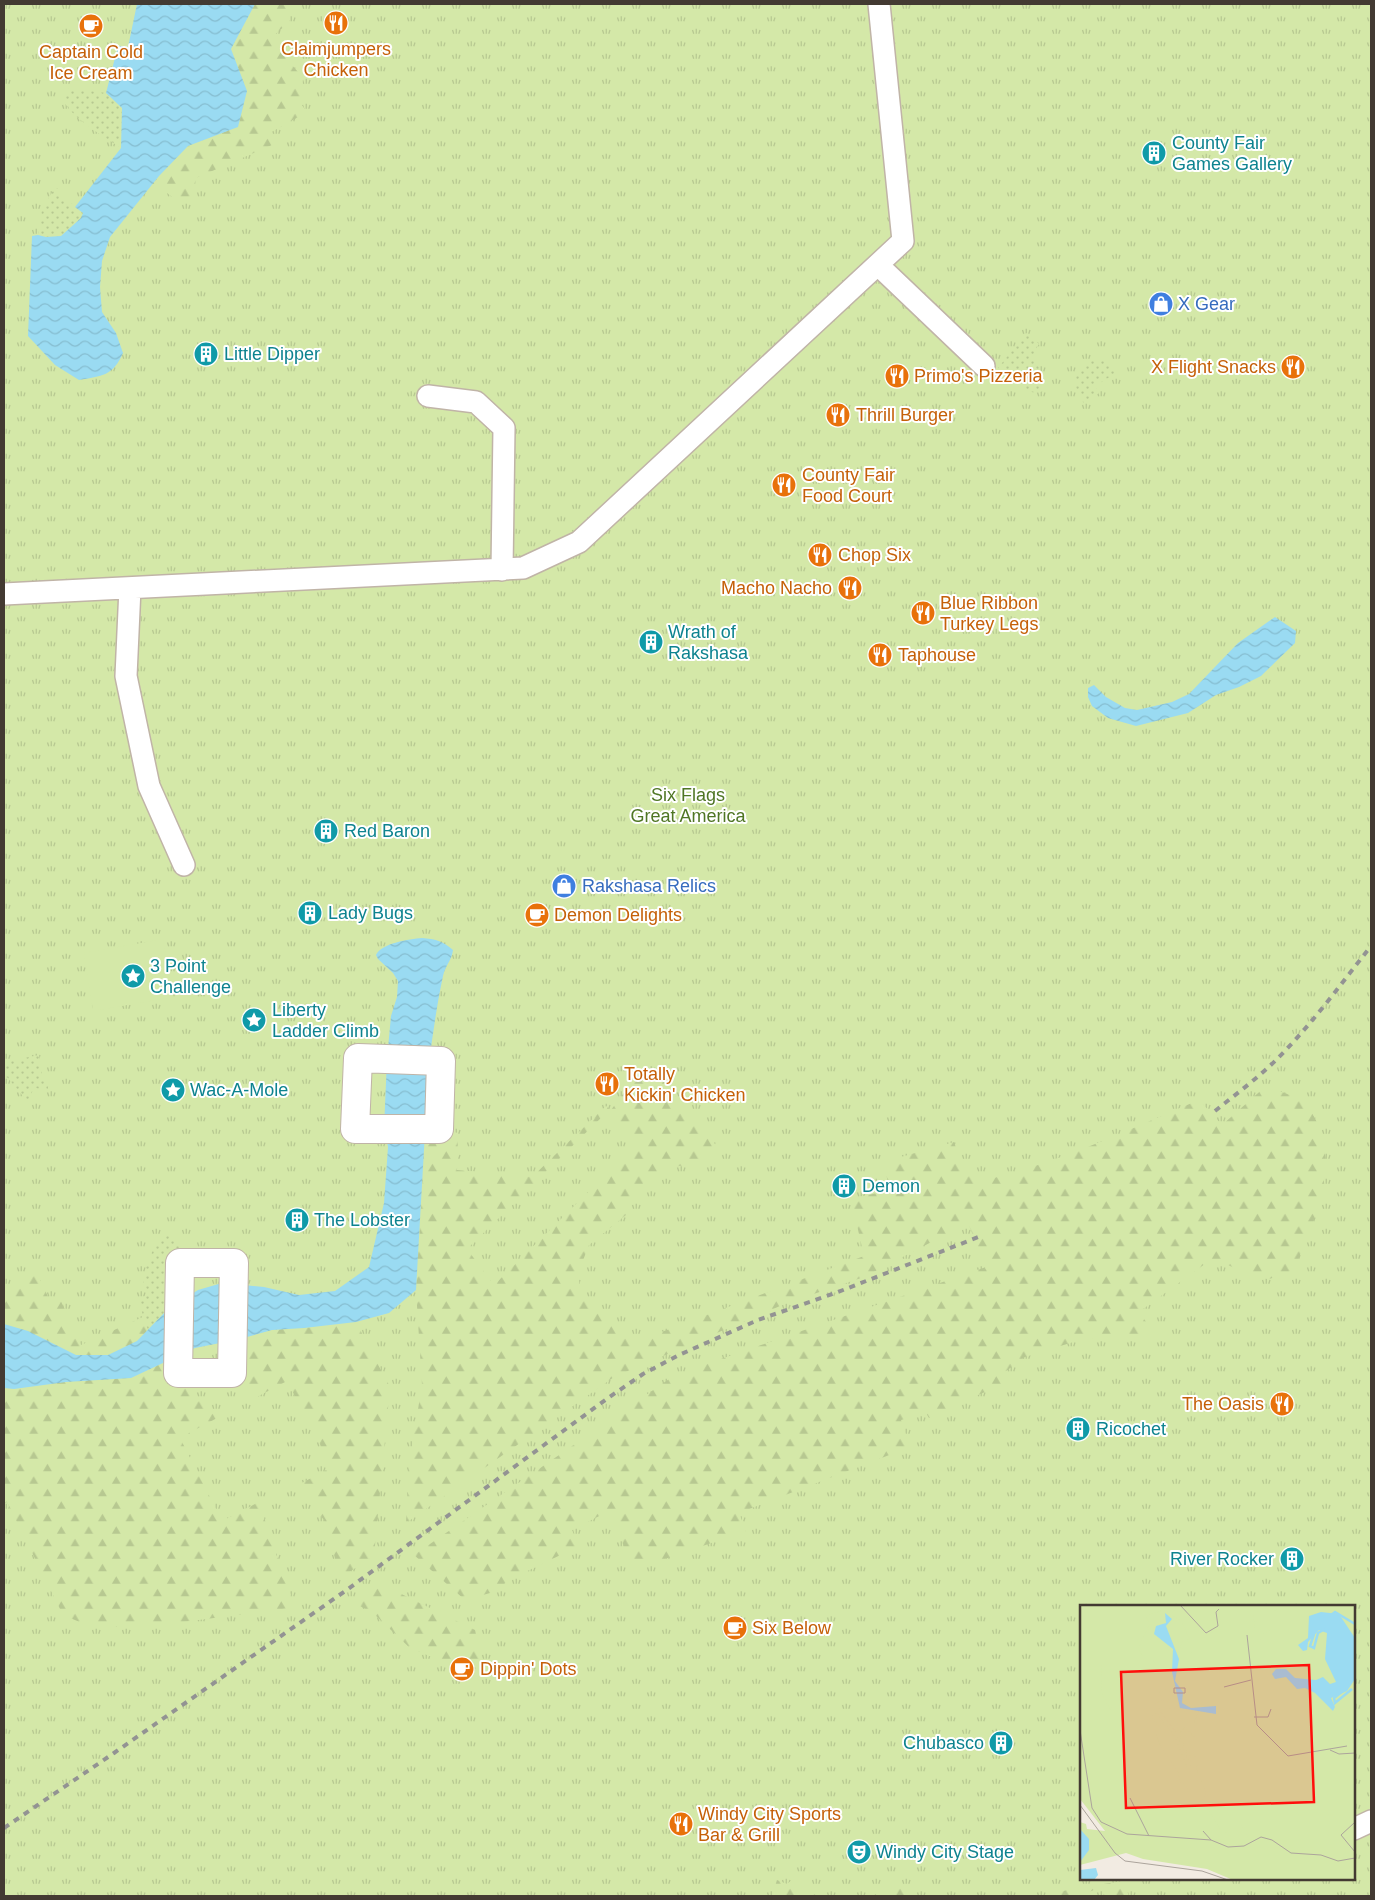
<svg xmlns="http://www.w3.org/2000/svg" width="1375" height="1900" font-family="Helvetica,sans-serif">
	<defs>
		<pattern id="grass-tufts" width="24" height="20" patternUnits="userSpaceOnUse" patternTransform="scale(1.25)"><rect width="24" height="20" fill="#d4e8a8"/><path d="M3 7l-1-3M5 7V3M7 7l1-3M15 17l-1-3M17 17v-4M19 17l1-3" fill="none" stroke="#b7c891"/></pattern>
		<pattern id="forest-firs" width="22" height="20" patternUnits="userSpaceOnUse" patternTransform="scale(1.25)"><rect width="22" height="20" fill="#d4e8a8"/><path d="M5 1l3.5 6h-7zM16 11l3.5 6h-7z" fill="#b7c891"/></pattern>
		<pattern id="garden-dots" width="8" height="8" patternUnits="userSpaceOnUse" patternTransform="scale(1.25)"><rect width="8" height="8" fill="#d4e8a8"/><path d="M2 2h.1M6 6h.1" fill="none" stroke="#b7c891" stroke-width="1.8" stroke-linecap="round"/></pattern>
		<pattern id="water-waves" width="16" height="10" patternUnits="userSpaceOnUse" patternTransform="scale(1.25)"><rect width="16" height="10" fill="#9adbf2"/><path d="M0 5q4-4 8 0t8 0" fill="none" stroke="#86bdd0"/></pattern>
	</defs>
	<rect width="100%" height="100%" fill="#f2ebe2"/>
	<path fill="url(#grass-tufts)" fill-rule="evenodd" d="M4,4H1371V1896H4ZM1081,1606H1354V1879H1081Z"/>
	<path fill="url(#forest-firs)" fill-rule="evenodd" d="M255,4H289V22L270,39L303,78L301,104L307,112L268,134L272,145L196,178L193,201C177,204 166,192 154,183L159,176L188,145L238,127L247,91L231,49Z
		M635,1066L649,1067L681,1102L719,1149L698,1165L679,1166L644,1182L626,1215L589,1245L578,1273L581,1293L621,1335L651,1336L864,1256L851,1199L890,1190L883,1162L954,1142L964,1171L976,1167L981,1181C1057,1164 1128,1130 1199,1100L1222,1125L1266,1086L1306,1101L1321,1130L1327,1166L1317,1212L1294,1270L1269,1279L1245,1273L1228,1265L1209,1261L1139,1312L1157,1337L1083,1339L1025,1357L1002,1374V1384L929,1418L926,1413L901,1420L910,1447L739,1513L746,1531L633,1570L621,1539L607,1512L572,1530L579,1546L515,1577L490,1593L465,1600L414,1555L675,1375L986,1267L968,1223L864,1277L787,1303L614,1377L406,1523L409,1464L422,1385L416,1290L426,1129H439L458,1133L457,1170L532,1177L606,1106L611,1110L626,1090L620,1084L631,1068ZM606,1113L637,1144L494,1285L467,1249Z
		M34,1267L50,1301L59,1297L81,1345L145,1316C153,1350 194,1392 217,1418L180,1438L222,1521L259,1502L287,1587L297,1607L168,1624L94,1628L63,1615L7,1502L4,1504V1284L16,1290Z
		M356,1322L390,1387L374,1556L340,1578L326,1523L298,1485L332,1467L287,1381L253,1399L232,1373L240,1339L272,1330L304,1328Z
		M383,1585L475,1630L482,1661L470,1662V1659H454V1665L449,1664L410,1648L373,1613L358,1605L354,1598Z
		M777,1880L787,1884L792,1880L817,1896H772Z
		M1123,1881L1129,1896H1105L1100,1887L1081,1896H1044L1071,1889Z
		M895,1885L919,1896H873L886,1887Z"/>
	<path fill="url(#garden-dots)" d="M69,88L106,93L122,108L121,148C103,136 75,120 64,102Z
		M57,188L62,196L84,213C80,219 67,233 61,236C55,239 45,237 38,235L42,209L54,189Z
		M1026,333L1039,344L1034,352L1040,372L1046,375V390C1026,399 1012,380 998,368Z
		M1092,359L1103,360L1116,373L1095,386L1099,393L1084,403C1071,389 1073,366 1092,359Z
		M39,1055L43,1080L49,1083L47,1092L34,1087L29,1100L27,1101L7,1077L4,1079V1062Z
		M170,1235L180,1245V1258L167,1310L148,1330L138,1300L149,1294L142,1279C149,1263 151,1241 170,1235Z"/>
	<path fill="#d4e8a8" d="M163,939L173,997L93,1011L84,953Z"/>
	<path fill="url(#water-waves)" d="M137,4H255L231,49L247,91L238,127L188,146L159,176L110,237L102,261L100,287L102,312L116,333L123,353C113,376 102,376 79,380L55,365L28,336L32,236L38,235L46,237L61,236L81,218L83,213L75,207L121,148L122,108L106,93L118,46L128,47Z
		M1275,617L1296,631L1295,643L1261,676L1239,687L1216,695L1188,713L1136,726L1108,718L1092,706L1088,697V688L1094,685L1106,697L1125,708L1137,710L1172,702L1189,694L1238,643Z
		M422,938C435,939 443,941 453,950C452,960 445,966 443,976C437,1004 433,1033 429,1062L416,1290L389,1313L356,1322L304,1328L272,1330L240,1339L195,1348L131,1378L66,1382L14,1389L4,1388V1324L28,1331L76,1355H108L137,1341L167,1310L198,1290L222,1283L264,1287L299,1295L335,1291L369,1267L384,1203L388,1147L384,1129L387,1059L391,1016L397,997L398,981L393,973L378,959L376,955C382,943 409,939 422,938Z"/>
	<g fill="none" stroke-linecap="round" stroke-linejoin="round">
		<defs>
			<path id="lane" d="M878,265L984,366
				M428,396L476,402L504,428L502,570
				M130,588L126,676L149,786L184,865
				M4,594L523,568L579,542L903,241L879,4
				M1354,1829L1371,1821"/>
			<path id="street" d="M358,1058L441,1061L439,1129H355Z
				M180,1263H234L232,1373H178Z"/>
		</defs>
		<use href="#lane" stroke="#c0b4a7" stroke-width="24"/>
		<use href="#street" stroke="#c0b4a7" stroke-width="30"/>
		<use href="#lane" stroke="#fff" stroke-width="21"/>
		<use href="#street" stroke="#fff" stroke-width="28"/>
		<path stroke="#939393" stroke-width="4" stroke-dasharray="6 6" stroke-linecap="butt" d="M1215,1111C1236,1094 1258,1078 1277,1059C1312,1024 1341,984 1371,946
			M4,1828L114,1753L348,1589L608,1398L643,1374L679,1355L758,1320L838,1292L981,1236"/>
	</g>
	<defs>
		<symbol id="restaurant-disc" viewBox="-11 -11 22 22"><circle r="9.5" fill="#e8710a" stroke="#fff"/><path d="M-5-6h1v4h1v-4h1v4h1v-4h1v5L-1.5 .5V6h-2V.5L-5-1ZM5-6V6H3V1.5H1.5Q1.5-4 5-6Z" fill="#fff"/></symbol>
		<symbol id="cafe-disc" viewBox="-11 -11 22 22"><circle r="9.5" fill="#e8710a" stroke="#fff"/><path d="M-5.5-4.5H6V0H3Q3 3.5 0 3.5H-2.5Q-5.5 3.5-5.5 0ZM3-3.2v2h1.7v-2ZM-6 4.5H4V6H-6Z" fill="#fff"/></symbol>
		<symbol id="building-disc" viewBox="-11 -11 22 22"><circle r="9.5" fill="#0f9aa8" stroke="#fff"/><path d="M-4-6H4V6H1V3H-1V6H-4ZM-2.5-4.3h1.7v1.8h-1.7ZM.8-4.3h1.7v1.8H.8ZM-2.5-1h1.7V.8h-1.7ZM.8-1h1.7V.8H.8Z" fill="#fff"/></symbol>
		<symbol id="shop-disc" viewBox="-11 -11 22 22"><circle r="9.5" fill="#3f7fe0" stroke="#fff"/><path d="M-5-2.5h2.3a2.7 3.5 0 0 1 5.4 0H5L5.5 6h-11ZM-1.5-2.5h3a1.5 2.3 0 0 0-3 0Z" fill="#fff"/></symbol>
		<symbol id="sight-disc" viewBox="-11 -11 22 22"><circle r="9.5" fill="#0f9aa8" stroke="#fff"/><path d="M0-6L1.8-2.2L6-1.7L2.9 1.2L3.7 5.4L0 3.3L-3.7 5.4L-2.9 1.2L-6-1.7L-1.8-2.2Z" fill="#fff"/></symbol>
		<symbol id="theatre-disc" viewBox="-11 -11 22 22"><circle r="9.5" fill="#0f9aa8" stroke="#fff"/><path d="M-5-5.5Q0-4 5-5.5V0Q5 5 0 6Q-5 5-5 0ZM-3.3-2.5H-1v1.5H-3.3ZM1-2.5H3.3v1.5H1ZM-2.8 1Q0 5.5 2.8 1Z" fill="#fff"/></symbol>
	</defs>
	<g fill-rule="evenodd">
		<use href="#restaurant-disc" x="322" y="9" width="28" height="28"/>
		<use href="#cafe-disc" x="77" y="12" width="28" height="28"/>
		<use href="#building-disc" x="1140" y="139" width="28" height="28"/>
		<use href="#shop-disc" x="1147" y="290" width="28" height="28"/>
		<use href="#building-disc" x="192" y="340" width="28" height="28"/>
		<use href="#restaurant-disc" x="1279" y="353" width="28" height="28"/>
		<use href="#restaurant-disc" x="883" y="362" width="28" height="28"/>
		<use href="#restaurant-disc" x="824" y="401" width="28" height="28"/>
		<use href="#restaurant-disc" x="770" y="471" width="28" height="28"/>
		<use href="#restaurant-disc" x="806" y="541" width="28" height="28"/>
		<use href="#restaurant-disc" x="836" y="574" width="28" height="28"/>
		<use href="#restaurant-disc" x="909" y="599" width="28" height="28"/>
		<use href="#building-disc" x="637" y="628" width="28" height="28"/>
		<use href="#restaurant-disc" x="866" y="641" width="28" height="28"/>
		<use href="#building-disc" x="312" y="817" width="28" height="28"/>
		<use href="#shop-disc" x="550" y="872" width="28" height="28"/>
		<use href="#building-disc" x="296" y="899" width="28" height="28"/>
		<use href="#cafe-disc" x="523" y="901" width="28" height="28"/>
		<use href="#sight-disc" x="119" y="962" width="28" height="28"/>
		<use href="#sight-disc" x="240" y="1006" width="28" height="28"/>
		<use href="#restaurant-disc" x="593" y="1070" width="28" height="28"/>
		<use href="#sight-disc" x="159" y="1076" width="28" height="28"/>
		<use href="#building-disc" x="830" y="1172" width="28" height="28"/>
		<use href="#building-disc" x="283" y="1206" width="28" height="28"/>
		<use href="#restaurant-disc" x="1268" y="1390" width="28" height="28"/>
		<use href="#building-disc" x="1064" y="1415" width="28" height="28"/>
		<use href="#building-disc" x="1278" y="1545" width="28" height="28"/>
		<use href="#cafe-disc" x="721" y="1614" width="28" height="28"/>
		<use href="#cafe-disc" x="448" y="1655" width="28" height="28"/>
		<use href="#building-disc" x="987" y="1729" width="28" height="28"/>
		<use href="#restaurant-disc" x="667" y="1810" width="28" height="28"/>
		<use href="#theatre-disc" x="845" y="1838" width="28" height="28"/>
	</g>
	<g text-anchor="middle" stroke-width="4" stroke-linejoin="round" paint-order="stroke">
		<g font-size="18" fill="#c56008" stroke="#fff" text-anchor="start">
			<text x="336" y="55" text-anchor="middle">Claimjumpers<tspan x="336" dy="21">Chicken</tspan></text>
			<text x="91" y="58" text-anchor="middle">Captain Cold<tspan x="91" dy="21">Ice Cream</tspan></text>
			<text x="1276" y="373" text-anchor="end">X Flight Snacks</text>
			<text x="914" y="382">Primo's Pizzeria</text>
			<text x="856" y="421">Thrill Burger</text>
			<text x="802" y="481">County Fair<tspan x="802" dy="21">Food Court</tspan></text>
			<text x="838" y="561">Chop Six</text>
			<text x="832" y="594" text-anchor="end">Macho Nacho</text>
			<text x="940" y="609">Blue Ribbon<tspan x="940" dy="21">Turkey Legs</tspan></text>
			<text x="898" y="661">Taphouse</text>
			<text x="554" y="921">Demon Delights</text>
			<text x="624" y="1080">Totally<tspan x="624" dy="21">Kickin' Chicken</tspan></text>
			<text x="1264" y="1410" text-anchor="end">The Oasis</text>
			<text x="752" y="1634">Six Below</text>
			<text x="480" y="1675">Dippin' Dots</text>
			<text x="698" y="1820">Windy City Sports<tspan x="698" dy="21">Bar &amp; Grill</tspan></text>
		</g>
		<g font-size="18" fill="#0d838f" stroke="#fff" text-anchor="start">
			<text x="1172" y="149">County Fair<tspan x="1172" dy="21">Games Gallery</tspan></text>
			<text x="224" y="360">Little Dipper</text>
			<text x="668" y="638">Wrath of<tspan x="668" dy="21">Rakshasa</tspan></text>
			<text x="344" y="837">Red Baron</text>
			<text x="328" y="919">Lady Bugs</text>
			<text x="150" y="972">3 Point<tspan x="150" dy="21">Challenge</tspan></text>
			<text x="272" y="1016">Liberty<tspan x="272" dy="21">Ladder Climb</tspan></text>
			<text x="190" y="1096">Wac-A-Mole</text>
			<text x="862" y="1192">Demon</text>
			<text x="314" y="1226">The Lobster</text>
			<text x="1096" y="1435">Ricochet</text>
			<text x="1274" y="1565" text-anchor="end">River Rocker</text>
			<text x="984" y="1749" text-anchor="end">Chubasco</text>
			<text x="876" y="1858">Windy City Stage</text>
		</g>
		<g font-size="18" fill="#366cbe" stroke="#fff" text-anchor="start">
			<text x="1178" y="310">X Gear</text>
			<text x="582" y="892">Rakshasa Relics</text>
		</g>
		<g font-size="18" fill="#4f7624" stroke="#fff">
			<text x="688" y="801">Six Flags<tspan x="688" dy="21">Great America</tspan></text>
		</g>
	</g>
	<g transform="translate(1080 1605)">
		<rect width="275" height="275" fill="#f2ebe2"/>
		<path d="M0,0H275V275H153L127,264L63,254L46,248L0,260V217L6,219L7,224L25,226L0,194Z" fill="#d4e8a8"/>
		<path d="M99,0L91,9L102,17L110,35L103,34L100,43L114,48L118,46L119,53L115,50L107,54L109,59L96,73L101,82L89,87L87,83L79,88L81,91L71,95L68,75L80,66L73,55L63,51L58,44L70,18L65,11ZM167,0H201L190,10L191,24L183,29L181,37L177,23H175L173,8H168ZM21,58L32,102L30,105L22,88ZM97,88L99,100L93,104L76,103L74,99L83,95L85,98ZM80,106H119L114,117L126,128L118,136L105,122L99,129L108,150L117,152L119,159L116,162L126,189L122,195L108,193V184L103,178L101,180L98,167L80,140L76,129L81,125L72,112L76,107L95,132L107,162L111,161L95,126Z" fill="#d4e8a8"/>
		<path d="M127,202L140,224L147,228L161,220L168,232L165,237L153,241L131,233L121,217Z" fill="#d4e8a8"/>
		<path d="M241,7L259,9L275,33V74L267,86L251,93L255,102L253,106L235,88L225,83L217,84L206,72L195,74L192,69L196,64H206L215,73L236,75L243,72L250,79L256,77L245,54L247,28L239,25L228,37L227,45L223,46L218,40L228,33L229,11ZM85,8L92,14L86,21L99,54L95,76L103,87L102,98L111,103L136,101V109L100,103L92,67L93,44L74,29L76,21L86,18ZM0,224L9,234V245L0,257ZM16,263L18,270L14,275H0V265Z" fill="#9adbf2"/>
		<path fill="none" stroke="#9adbf2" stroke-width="2.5" d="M250,11L255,7L275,19M234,29L230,41L234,43L238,28L245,24M263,86L254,93L255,98L272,84"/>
		<path fill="none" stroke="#aca49c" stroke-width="1" d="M100,0L126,28L138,21L136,7L139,4M167,30L177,120L208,151L267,141M144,82L171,75M94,83H105V88H94ZM174,112H188L191,104M0,125L12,203L21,217L47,229L131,235M250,145L259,149L275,148M50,193L69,231M0,200L35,248L45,256L122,266L148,275M274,218L261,230L275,247M123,226L131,235L148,242L164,241L181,232L192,235L211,248L241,250L258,256L275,253"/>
		<path fill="#ff0e0b" fill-opacity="0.15" stroke="#ff0e0b" stroke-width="2.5" d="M229,60L234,197L46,203L41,67Z"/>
		<rect width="275" height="275" fill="none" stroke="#433a32" stroke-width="2.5"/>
	</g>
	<rect width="1375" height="1900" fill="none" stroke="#433a32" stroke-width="10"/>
</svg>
